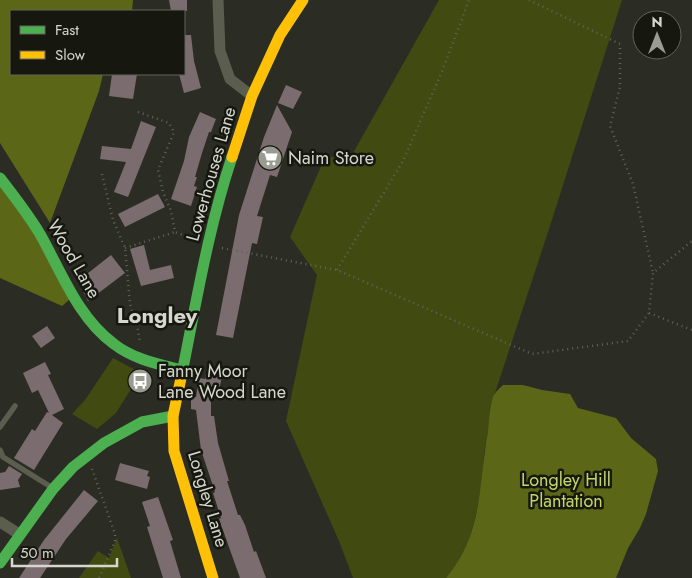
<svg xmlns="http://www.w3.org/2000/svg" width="692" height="578" font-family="Jost,sans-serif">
	<rect width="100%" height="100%" fill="#2b2d24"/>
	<path fill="#414a11" d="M439,0H622L549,229L494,396L484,453L481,493L474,523L467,547L456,566L446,578H353L339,541L286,421L317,275L290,237L326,155L348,162Z
		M113,358L141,373L116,413L97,429L72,414L85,400Z
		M117,538L131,578H79L98,551L109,558Z"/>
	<path fill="#5b6717" d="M0,0H133L132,11H11V74H103L99,91L50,223L0,143Z
		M0,182L76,294L62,306L0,278Z
		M503,385H523L542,390L570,394L578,408L616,418L631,438L656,459L658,471L646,514L640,528L628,548L616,578H446C484,533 478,485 488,431C489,420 490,407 493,397C495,392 500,388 503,385Z"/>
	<path fill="#7a6c6f" d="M169,0H187V11H171Z
		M184,35H191L194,61L201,88L184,93L179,74H184Z
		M112,74H137L133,99L109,96Z
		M286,85L302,92L293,109L278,103Z
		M277,105L292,132L277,177L270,175L257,216L263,217L257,244L252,243L233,338L216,335L239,215L264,137Z
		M200,112L216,119L211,132H209L202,153L195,177H197L194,186L197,187L191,206L171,199L184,161L189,137Z
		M141,121L156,127L128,197L114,192L126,162L100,159L102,146L131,149Z
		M158,194L165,207L125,227L118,214Z
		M144,245L150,270L171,265L174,278L141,286L130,249Z
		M111,255L125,273L88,301L83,291L85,290L78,281Z
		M47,326L55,338L41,348L32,336Z
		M45,362L51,374L48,375L64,409L52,415L63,423L34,470L14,458L32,429L35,431L47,412L49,413L38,390L32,393L23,373Z
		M207,368L223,372L219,390L211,391V416H214L218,443L229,481H227L238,515H240L245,525L254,552L256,551L266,578H240L219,519L221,518L213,493L215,492L201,450L196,410L191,409V397H196L199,378L205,379Z
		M120,463L149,471L147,476L150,477L147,489L115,480Z
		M9,466L22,474L18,480L20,487L0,490V473L5,472Z
		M84,490L98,501L66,539L40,578H19L44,540Z
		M158,497L173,540L170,541L181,578H163L147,527L150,526L142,502Z"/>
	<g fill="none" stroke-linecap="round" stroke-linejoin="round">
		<path stroke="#626458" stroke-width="2.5" stroke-dasharray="1 4" stroke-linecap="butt" d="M529,0L620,44V87L610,126L633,184L653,273
			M138,112L169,123L174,132L158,170L163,192L171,211L175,232L196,240
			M102,174L113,220L125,248L130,304L138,330L140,343
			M125,248L175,232
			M222,248L337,270L532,354L628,341L649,313L653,273L692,241
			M337,270L403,161L443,69L469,0
			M649,313L692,330
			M92,469L115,534V541L99,578"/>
		<path stroke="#5b5e4e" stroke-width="5.5" d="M0,427L15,406
			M0,450L3,457L51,487"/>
		<path stroke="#5b5e4e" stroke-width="11" d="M218,0L220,51L230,79L252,96
			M0,522L19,534"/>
		<path stroke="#4caf50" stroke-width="11" d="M0,178C14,196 28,214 40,234C61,271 78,318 114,344C133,359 158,364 181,370
			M181,378C196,304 208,229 232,157
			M0,563L53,489L73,467L104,443L142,422L173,416"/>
		<path stroke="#ffc107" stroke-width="11" d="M232,157L252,96L280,35L303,0
			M181,378L173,416L174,451L213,578"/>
	</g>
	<defs>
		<symbol id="supermarket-disc" viewBox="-11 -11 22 22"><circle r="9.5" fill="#9a9c92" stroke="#161810"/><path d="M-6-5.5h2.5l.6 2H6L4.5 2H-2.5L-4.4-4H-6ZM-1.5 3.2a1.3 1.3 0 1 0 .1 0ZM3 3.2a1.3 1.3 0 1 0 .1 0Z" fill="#fff"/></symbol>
		<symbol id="bus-disc" viewBox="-11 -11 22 22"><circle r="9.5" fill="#9a9c92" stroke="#161810"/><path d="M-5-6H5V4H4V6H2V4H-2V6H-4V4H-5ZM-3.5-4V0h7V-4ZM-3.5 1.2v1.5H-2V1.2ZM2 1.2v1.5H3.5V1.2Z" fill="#fff"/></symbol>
	</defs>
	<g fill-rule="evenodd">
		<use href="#supermarket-disc" x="256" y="144" width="28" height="28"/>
		<use href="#bus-disc" x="126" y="367" width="28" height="28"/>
	</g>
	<g text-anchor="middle" stroke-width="5" stroke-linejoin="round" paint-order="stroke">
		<g font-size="18" fill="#d5d7cd" stroke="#161810" text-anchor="start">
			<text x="288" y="164">Naim Store</text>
			<text x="158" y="377">Fanny Moor<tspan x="158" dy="21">Lane Wood Lane</tspan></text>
		</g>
		<g font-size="18" fill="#d5d7cd" stroke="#161810">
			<text transform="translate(211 174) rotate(-74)" y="6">Lowerhouses Lane</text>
			<text transform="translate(74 259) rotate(60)" y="6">Wood Lane</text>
			<text transform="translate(208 499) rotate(73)" y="6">Longley Lane</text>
		</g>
		<g font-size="18" fill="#c4d765" stroke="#161810">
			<text x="566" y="486">Longley Hill<tspan x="566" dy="21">Plantation</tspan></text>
		</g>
		<g font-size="22" font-weight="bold" fill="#d5d7cd" stroke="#161810">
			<text x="157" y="323">Longley</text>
		</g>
	</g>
	<rect x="10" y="10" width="175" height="65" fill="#161810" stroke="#62645c"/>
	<rect x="20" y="26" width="25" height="8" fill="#4caf50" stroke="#62645c"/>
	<text x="55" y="35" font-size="15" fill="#d5d7cd">Fast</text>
	<rect x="20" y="51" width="25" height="8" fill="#ffc107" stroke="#62645c"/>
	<text x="55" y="60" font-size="15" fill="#d5d7cd">Slow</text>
	<g transform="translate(657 35)"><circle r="24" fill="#161810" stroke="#62645c"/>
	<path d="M0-4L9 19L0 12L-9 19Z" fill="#9a9c92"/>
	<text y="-8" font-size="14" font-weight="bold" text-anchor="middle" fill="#d5d7cd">N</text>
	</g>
	<path d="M12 558v8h105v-8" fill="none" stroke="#d5d7cd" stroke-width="2.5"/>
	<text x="20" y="558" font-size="15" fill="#d5d7cd" stroke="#161810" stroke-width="4" paint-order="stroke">50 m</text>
</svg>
